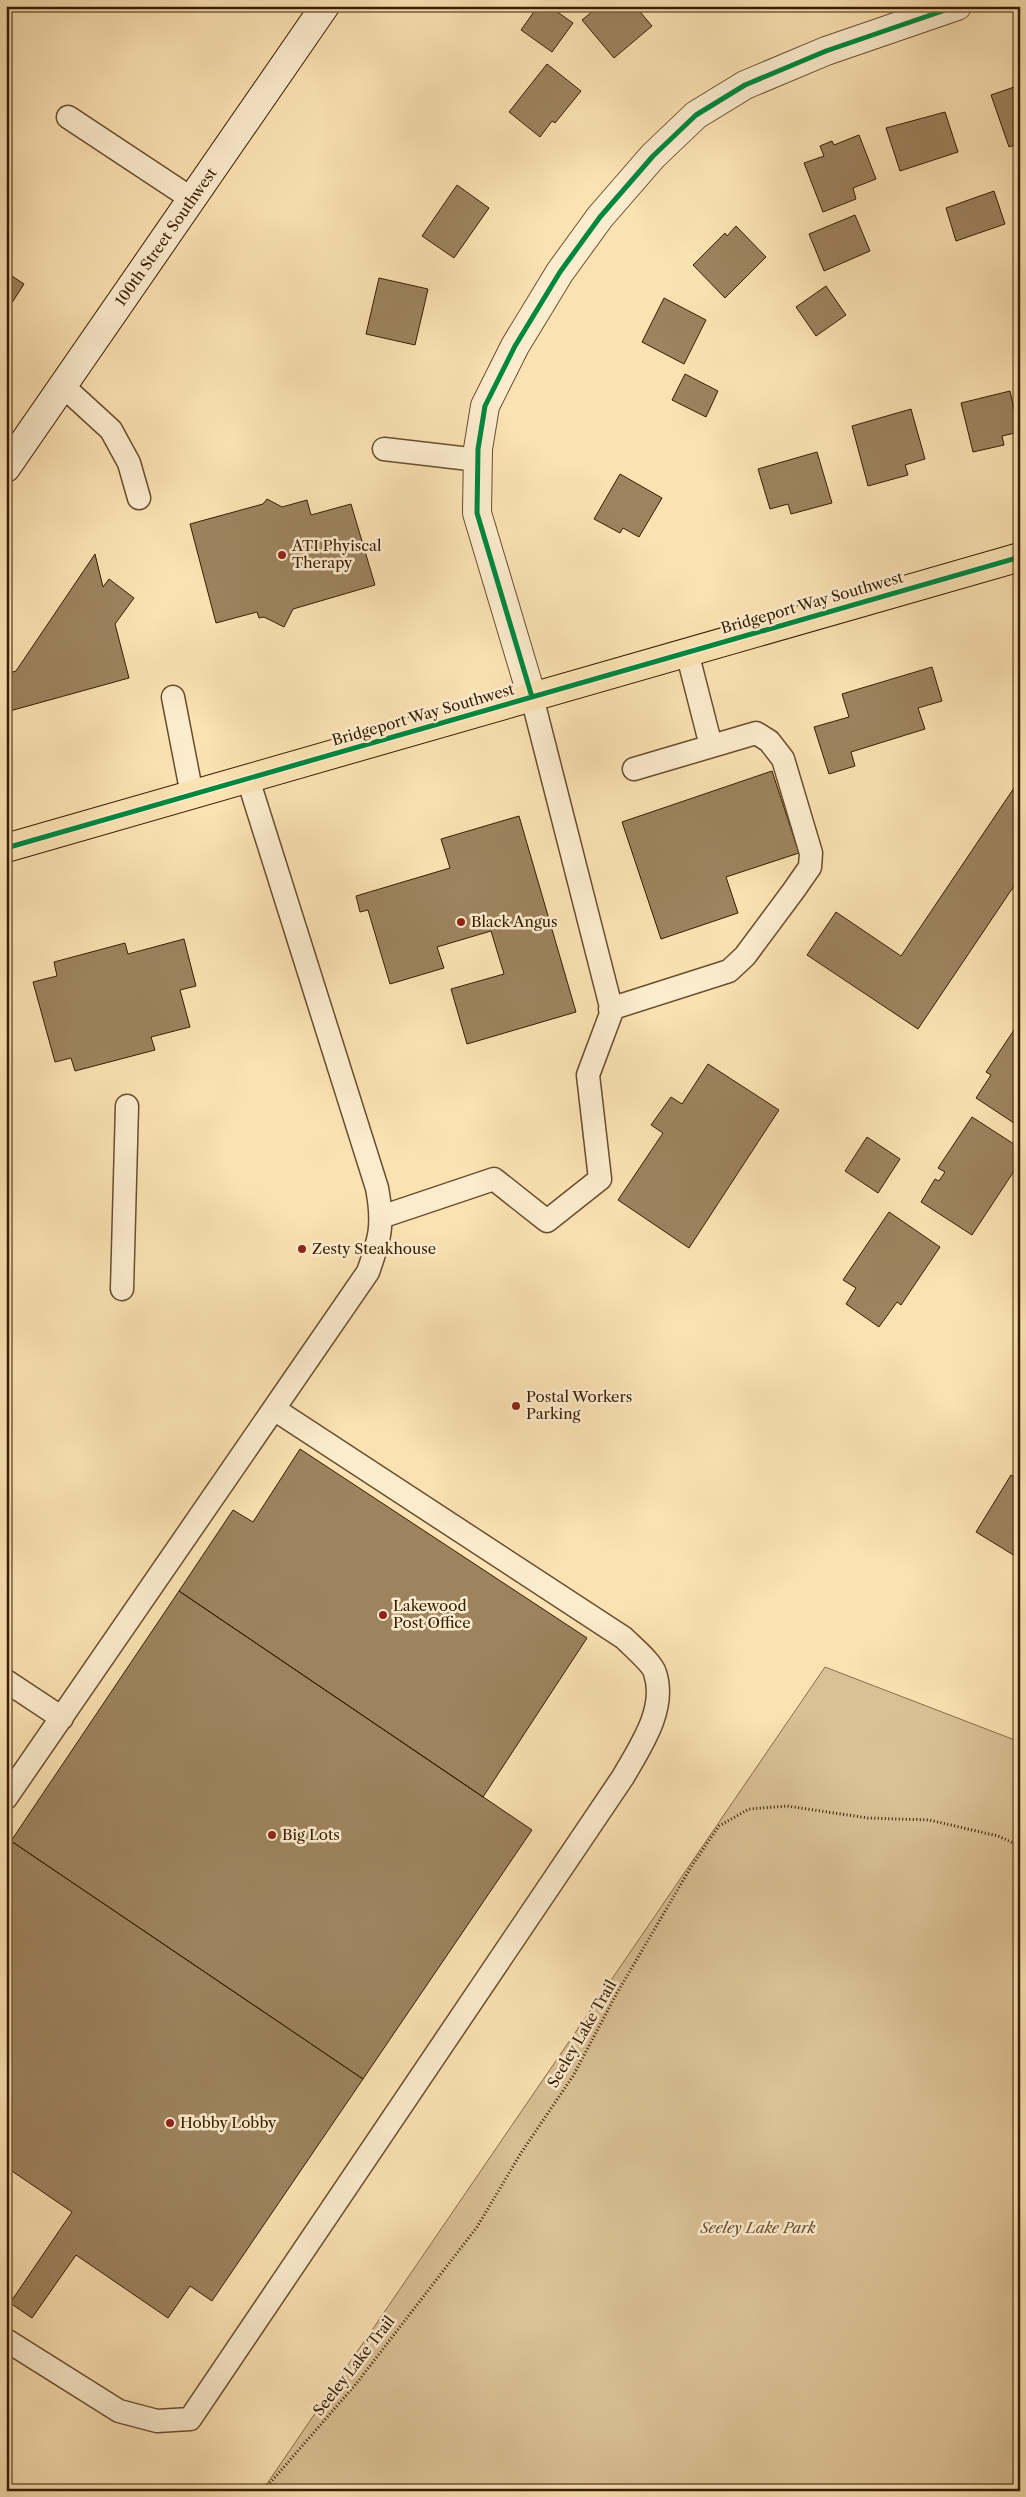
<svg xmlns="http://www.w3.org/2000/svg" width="1026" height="2497" font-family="'Libre Caslon Text',serif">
	<rect width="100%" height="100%" fill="#fbe2b3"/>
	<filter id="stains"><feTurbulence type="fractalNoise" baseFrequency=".004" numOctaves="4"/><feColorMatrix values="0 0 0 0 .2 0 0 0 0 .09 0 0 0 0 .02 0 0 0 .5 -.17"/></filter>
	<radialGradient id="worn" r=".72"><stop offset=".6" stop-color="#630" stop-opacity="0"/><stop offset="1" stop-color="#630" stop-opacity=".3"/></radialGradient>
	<path fill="#dac095" stroke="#886e4b" d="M825,1667L1020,1742V2491H262Z"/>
	<path fill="#9d835e" stroke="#371c01" d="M538,6H549L573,23L552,52L521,30Z
		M599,6H635L652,26L614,58L582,20Z
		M547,64L581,91L555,123L552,121L540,137L509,112Z
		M1020,85V143L1009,147L991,95Z
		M945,112L958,152L900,171L886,128Z
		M859,135L876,179L853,188L856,199L823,212L804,163L824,156L820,146L832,141L834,145Z
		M457,185L489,208L454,258L422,236Z
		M994,191L1005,224L956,241L946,208Z
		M855,215L870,251L824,271L809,234Z
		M736,226L766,257L725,298L693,265L725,233L727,236Z
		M6,272L24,284L6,312Z
		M379,278L428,289L415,345L366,334Z
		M826,286L846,315L816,336L796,307Z
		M664,298L706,320L684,364L642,342Z
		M685,374L718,391L706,417L672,400Z
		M1010,391L1019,432L1002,436L1004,445L973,452L961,403Z
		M911,409L925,459L905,465L908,475L868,486L852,426Z
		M817,452L832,503L791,514L788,504L770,509L758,469Z
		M620,474L662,498L639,537L623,528L620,533L594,519Z
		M267,499L282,507L307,500L311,515L351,504L375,585L293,609L284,627L264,617L259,618L257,612L216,623L190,524L263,504Z
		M95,554L103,587L109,579L134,598L115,624L129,678L6,712V674L16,671Z
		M932,667L942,701L918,708L925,729L851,752L855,766L829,774L814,727L849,717L842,694Z
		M772,771L799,853L726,877L738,913L661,939L622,822Z
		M1020,779V877L918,1029L807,955L836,912L901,956Z
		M519,816L576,1012L467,1044L451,989L504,974L491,931L437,947L444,968L390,984L368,910L360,912L356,896L450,868L441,839Z
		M184,939L196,986L180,990L190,1027L151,1037L155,1050L75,1071L71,1058L55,1062L33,982L57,976L54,962L125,943L128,954Z
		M1020,1021V1127L976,1098L991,1075L986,1072Z
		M708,1064L779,1110L689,1248L618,1200L663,1133L651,1125L671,1097L682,1104Z
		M972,1117L1020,1148V1162L972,1235L921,1202L935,1179L939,1181L945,1172L938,1168Z
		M867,1137L900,1159L878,1193L845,1171Z
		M889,1212L940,1247L901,1305L897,1302L879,1327L846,1304L856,1288L843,1280Z
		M300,1449L587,1638L483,1797L179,1591L233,1510L253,1522Z
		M1011,1475L1020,1481V1559L976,1532Z
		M179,1591L532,1830L363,2079L11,1841Z
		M11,1841L363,2079L212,2301L190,2286L168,2318L76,2255L32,2318L10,2303L72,2212L6,2167V1859Z"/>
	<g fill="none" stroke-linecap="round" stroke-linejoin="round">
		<defs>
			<path id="service" d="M68,117L192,199
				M63,386L111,430L129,463L139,498
				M384,449L478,460
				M687,652L711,746
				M173,697L192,795
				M610,1009L729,971L745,956L794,890L810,867L811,853L783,759L769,741L756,733L634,769
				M381,1217L494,1179L547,1221L600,1179L588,1075L612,1011L532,697
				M122,1289L127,1106
				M6,1681L62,1718
				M6,1798L368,1272C380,1238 384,1225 377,1188L248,779
				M6,2340L119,2411L157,2421L190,2419L623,1777C640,1747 667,1709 655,1673C653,1664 632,1646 624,1638L274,1409"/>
			<path id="minor" d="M532,697L477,513L478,449L485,406L515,346L560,272L600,217L653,156L696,115L745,85L826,51L957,6"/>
			<path id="secondary" d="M6,468L325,6"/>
			<path id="primary" d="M6,848L1020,557"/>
		</defs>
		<use href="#service" stroke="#684e2e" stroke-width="25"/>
		<use href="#minor" stroke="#684e2e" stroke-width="30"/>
		<use href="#secondary" stroke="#371c01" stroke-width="30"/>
		<use href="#primary" stroke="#371c01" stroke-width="30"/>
		<path stroke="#371c01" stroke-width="3" stroke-dasharray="1 2.5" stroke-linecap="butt" d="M263,2491L356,2384L477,2227L521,2153L573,2076L617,1993L691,1867L719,1826L749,1809L787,1806L868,1818L929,1820L998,1836L1020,1846"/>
		<use href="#service" stroke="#fcecce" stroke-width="22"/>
		<use href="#minor" stroke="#fcecce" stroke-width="28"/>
		<use href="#secondary" stroke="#fcecce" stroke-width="28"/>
		<use href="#primary" stroke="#fbe2b3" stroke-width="28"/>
		<defs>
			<path id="cycleway" d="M532,697L477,513L478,449L485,406L515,346L560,272L600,217L653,156L696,115L745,85L826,51L957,6
				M6,848L1020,557"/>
		</defs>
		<use href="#cycleway" stroke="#fcecce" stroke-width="8"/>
		<use href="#cycleway" stroke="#00873e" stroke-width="5"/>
	</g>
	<g fill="#8f2418" stroke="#fcecce" stroke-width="2">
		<circle cx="282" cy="555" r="5"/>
		<circle cx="461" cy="922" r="5"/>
		<circle cx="302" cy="1249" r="5"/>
		<circle cx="516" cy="1406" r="5"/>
		<circle cx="383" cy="1615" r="5"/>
		<circle cx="272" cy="1835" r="5"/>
		<circle cx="170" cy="2123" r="5"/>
	</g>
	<g text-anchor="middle" stroke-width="5" stroke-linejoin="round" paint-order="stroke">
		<g font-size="15" fill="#371c01" stroke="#fcecce">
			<text transform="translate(166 237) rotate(-55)" y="5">100th Street Southwest</text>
			<text transform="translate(812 603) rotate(-16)" y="5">Bridgeport Way Southwest</text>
			<text transform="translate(423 715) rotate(-16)" y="5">Bridgeport Way Southwest</text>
			<text transform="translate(582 2034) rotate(-60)" y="5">Seeley Lake Trail</text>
			<text transform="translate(354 2366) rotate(-52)" y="5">Seeley Lake Trail</text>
		</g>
		<g font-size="15" fill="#371c01" stroke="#fcecce" text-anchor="start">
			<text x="292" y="551">ATI Phyiscal<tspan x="292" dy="17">Therapy</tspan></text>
			<text x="471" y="927">Black Angus</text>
			<text x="312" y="1254">Zesty Steakhouse</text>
			<text x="526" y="1402">Postal Workers<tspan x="526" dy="17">Parking</tspan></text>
			<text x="393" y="1611">Lakewood<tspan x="393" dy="17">Post Office</tspan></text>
			<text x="282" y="1840">Big Lots</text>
			<text x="180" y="2128">Hobby Lobby</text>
		</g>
		<g font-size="15" font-style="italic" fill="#684d2d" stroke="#fcecce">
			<text x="758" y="2233">Seeley Lake Park</text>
		</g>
	</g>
	<rect width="1026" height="2497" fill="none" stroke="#fbe2b3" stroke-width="25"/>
	<rect x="8" y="8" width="1011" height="2482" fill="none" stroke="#371c01" stroke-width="2.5"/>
	<rect x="12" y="12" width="1001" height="2472" fill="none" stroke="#371c01"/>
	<rect width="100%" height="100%" filter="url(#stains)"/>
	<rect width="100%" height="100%" fill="url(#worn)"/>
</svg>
